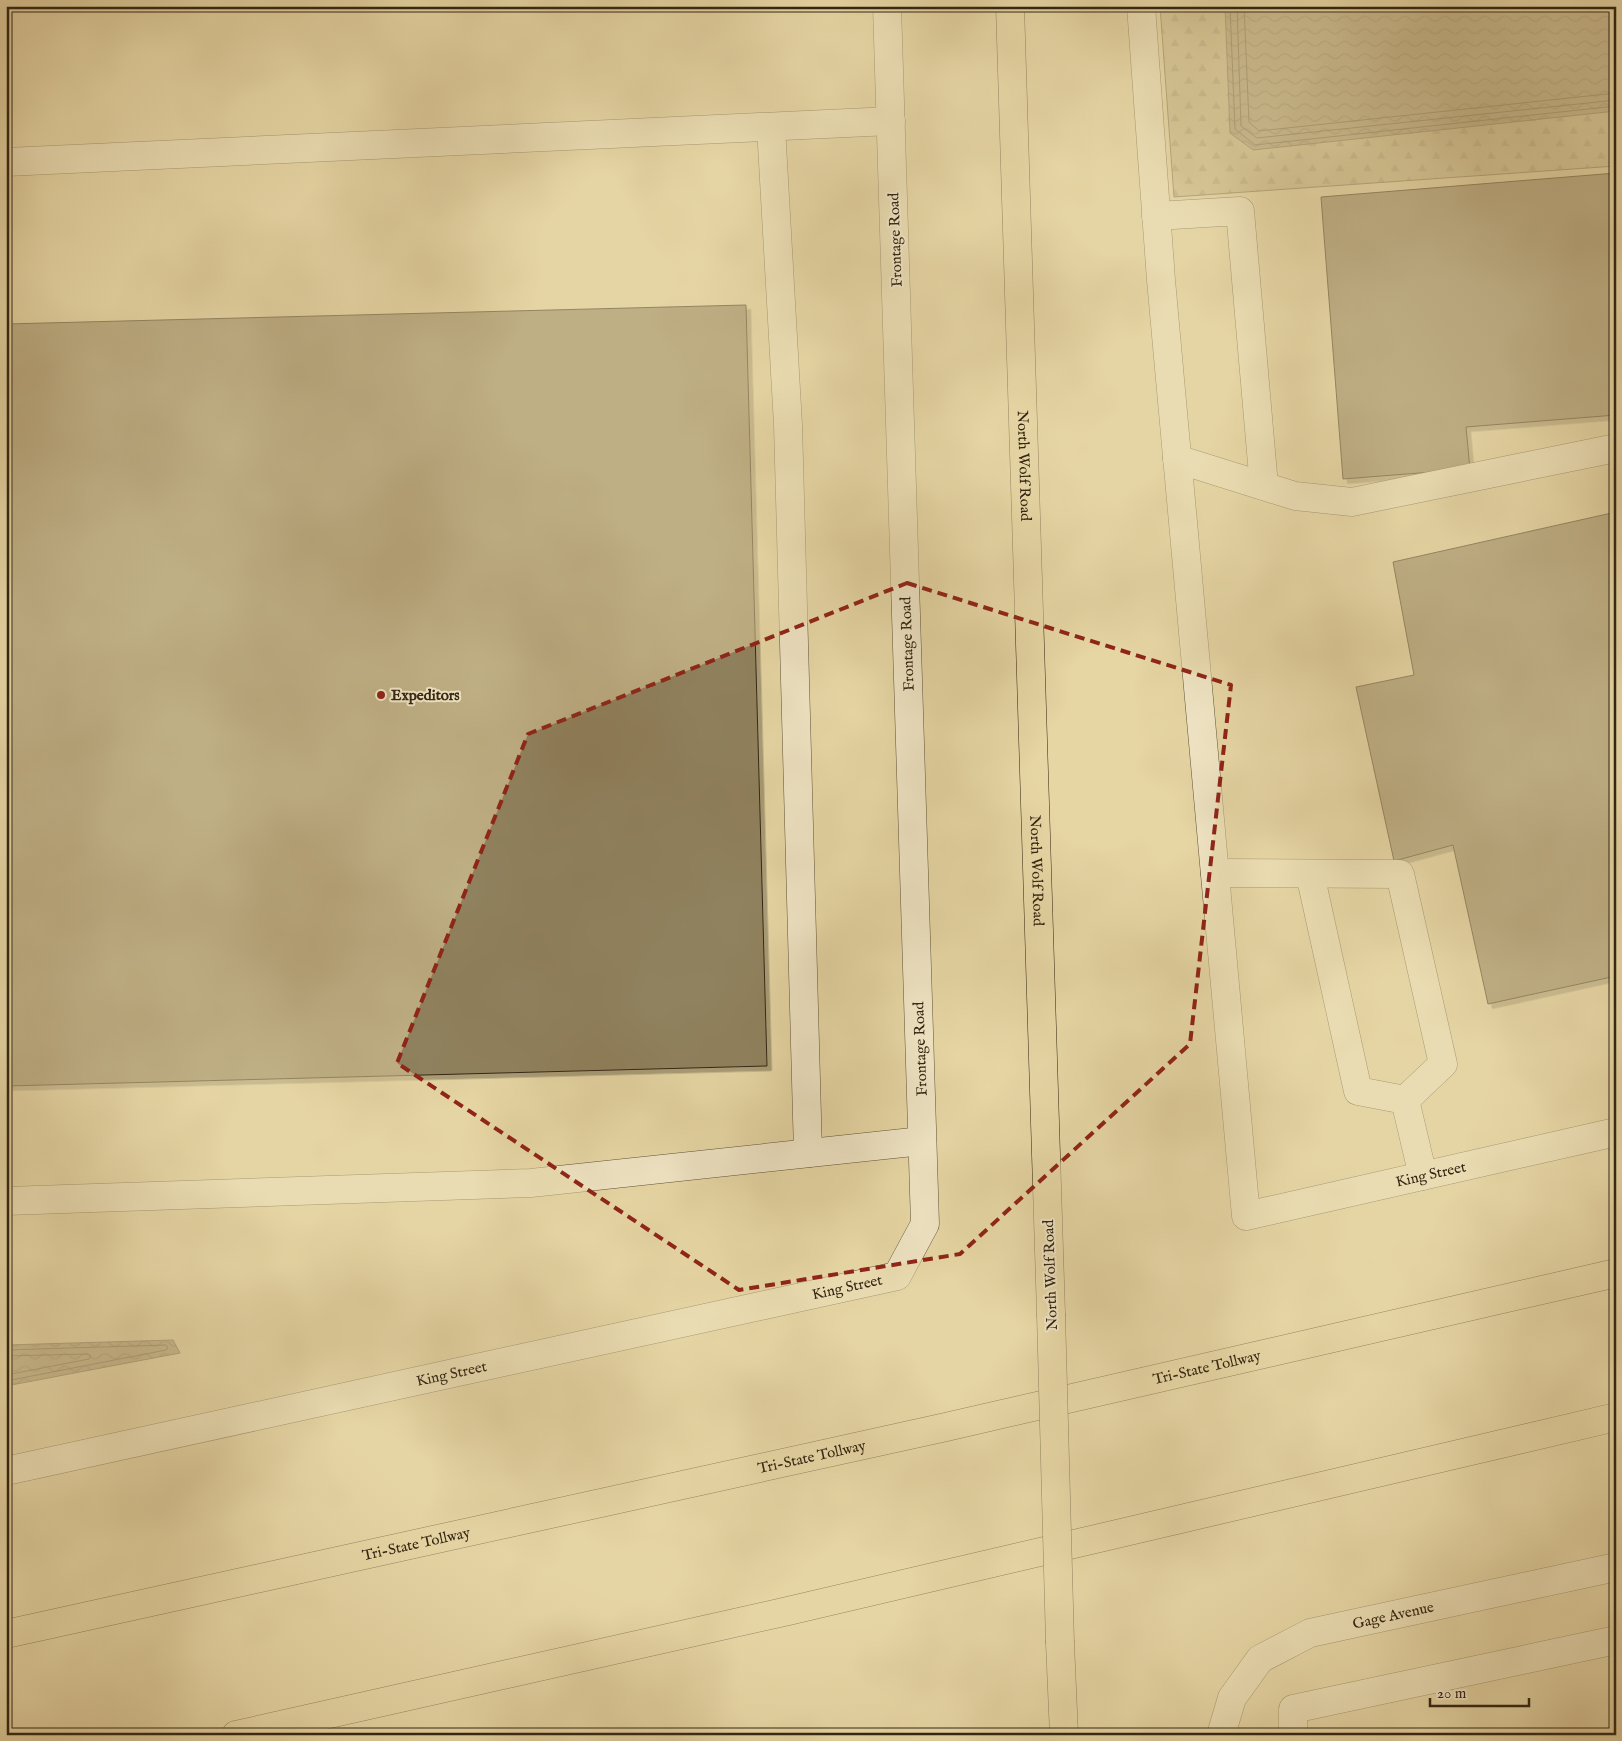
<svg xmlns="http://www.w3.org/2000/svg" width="1622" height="1741" font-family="'IM FELL English',serif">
	<defs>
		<pattern id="forest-firs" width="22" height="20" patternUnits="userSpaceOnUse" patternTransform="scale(1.25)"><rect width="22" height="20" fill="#c8b88b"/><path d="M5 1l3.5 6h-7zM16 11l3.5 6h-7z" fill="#ac9e77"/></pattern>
		<pattern id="water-waves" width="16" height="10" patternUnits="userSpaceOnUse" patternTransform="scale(1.25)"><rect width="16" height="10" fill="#a99a73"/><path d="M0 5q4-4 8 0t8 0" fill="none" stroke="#8a7d5d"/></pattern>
		<filter id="shadow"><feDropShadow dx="4.5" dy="4.5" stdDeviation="0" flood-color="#0004"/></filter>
	</defs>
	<rect width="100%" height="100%" fill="#e6d6a4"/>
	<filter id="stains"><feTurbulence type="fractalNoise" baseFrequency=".004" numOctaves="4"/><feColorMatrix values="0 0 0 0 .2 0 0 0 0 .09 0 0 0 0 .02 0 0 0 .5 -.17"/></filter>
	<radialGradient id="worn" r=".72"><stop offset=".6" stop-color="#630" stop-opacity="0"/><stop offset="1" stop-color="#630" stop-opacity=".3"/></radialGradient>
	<path fill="url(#forest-firs)" stroke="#7e6f4f" d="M1160,6H1616V166L1174,197Z"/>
	<path fill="url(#water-waves)" stroke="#7a6c4d" d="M1225,6H1616V111L1253,150L1230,133Z
		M173,1340L180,1353L6,1386V1345Z"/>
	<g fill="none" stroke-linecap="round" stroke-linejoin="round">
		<path stroke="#6e6043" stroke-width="1" d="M1230,6L1235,129L1255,145L1616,106
			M1237,6L1241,126L1257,138L1616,100
			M1244,6L1249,122L1259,131L1616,93
			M6,1350L166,1345L168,1348L166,1350L6,1381
			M6,1356L88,1354L91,1356L89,1359L6,1375"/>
	</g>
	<path fill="#90825e" stroke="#332613" filter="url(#shadow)" d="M1616,173V415L1466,427L1470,469L1343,479L1321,197Z
		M746,305L767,1066L6,1086V324Z
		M1616,512V976L1488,1004L1453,845L1394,861L1356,687L1414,675L1393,562Z"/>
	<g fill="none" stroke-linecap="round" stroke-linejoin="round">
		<defs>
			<g id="minor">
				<path id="s1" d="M1141,6L1161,280L1246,1216L1616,1132"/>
				<path d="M771,127L788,425L808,1153"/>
				<path d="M6,162L891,121"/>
				<path d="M1156,216L1240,211L1264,486"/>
				<path d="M1177,459L1295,496L1352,502L1616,448"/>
				<path d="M1215,873L1400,874L1443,1064L1405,1100"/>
				<path d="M1310,874L1358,1091L1405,1100"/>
				<path d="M1405,1100L1423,1176"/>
				<path d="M6,1201L531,1183L922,1141"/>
				<path id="s2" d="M6,1471L897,1276L925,1224L887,6"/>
				<path id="s3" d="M1221,1735L1232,1698L1260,1659L1310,1633L1616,1567"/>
				<path d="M1293,1735V1709L1616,1640"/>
			</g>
			<g id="major">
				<path id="s4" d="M1010,6L1051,1314"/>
				<path d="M1060,1643L1064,1735"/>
			</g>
			<g id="highway">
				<path id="s5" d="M6,1634L946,1427L1616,1273"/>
				<path d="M236,1735L788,1611L1616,1417"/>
			</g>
		</defs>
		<use href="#minor" stroke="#605237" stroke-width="29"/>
		<use href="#major" stroke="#332613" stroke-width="29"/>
		<use href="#highway" stroke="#332613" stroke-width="29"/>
		<use href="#minor" stroke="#efe4c4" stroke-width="28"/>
		<use href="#major" stroke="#e6d6a4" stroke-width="28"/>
		<use href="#highway" stroke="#e6d6a4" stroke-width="28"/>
		<defs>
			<path id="major-bridge" d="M1051,1314L1060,1643"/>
		</defs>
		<use href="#major-bridge" stroke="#332613" stroke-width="29" stroke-linecap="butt"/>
		<use href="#major-bridge" stroke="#e6d6a4" stroke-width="28"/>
	</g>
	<path d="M0 0H1622V1741H0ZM907,583L1231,685L1190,1044L960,1254L739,1290L397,1063L528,734Z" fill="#e6d6a4" fill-opacity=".55" fill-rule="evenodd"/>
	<path fill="none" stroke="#8f2418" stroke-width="4" stroke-dasharray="10 6" stroke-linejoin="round" d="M907,583L1231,685L1190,1044L960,1254L739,1290L397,1063L528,734Z"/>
	<circle fill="#8f2418" stroke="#efe4c4" stroke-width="2" cx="381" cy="695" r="5"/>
	<g text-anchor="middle" stroke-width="4" stroke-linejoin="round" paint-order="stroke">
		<g font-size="15" fill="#332613" stroke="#efe4c4">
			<text transform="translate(895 240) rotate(-92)" y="5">Frontage Road</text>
			<text dy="5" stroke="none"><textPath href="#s4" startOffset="460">North Wolf Road</textPath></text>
			<text transform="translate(907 644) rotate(-92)" y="5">Frontage Road</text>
			<text dy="5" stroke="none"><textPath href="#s4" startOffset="865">North Wolf Road</textPath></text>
			<text transform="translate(920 1049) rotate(-92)" y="5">Frontage Road</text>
			<text dy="5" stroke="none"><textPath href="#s1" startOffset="1404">King Street</textPath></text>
			<text transform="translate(1050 1275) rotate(-92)" y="5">North Wolf Road</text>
			<text dy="5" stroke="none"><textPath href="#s2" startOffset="861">King Street</textPath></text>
			<text dy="5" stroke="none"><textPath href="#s5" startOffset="1230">Tri-State Tollway</textPath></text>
			<text dy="5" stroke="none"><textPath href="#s2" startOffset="456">King Street</textPath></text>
			<text dy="5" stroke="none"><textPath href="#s5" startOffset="825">Tri-State Tollway</textPath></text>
			<text dy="5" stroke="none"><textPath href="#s5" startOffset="420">Tri-State Tollway</textPath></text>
			<text dy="5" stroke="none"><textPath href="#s3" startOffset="228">Gage Avenue</textPath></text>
		</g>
		<g font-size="15" font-weight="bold" fill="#332613" stroke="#efe4c4" text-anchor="start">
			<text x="391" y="700">Expeditors</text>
		</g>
	</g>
	<rect width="1622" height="1741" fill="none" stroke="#e6d6a4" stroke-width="25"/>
	<rect x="8" y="8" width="1607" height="1726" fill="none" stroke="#332613" stroke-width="2.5"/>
	<rect x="12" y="12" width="1597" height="1716" fill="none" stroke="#332613"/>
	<path d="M1430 1698v8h99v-8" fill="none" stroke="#332613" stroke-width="2.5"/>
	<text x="1437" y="1698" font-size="15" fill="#332613" stroke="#efe4c4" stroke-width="4" paint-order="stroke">20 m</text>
	<rect width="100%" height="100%" filter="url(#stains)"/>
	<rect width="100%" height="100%" fill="url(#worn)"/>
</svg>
